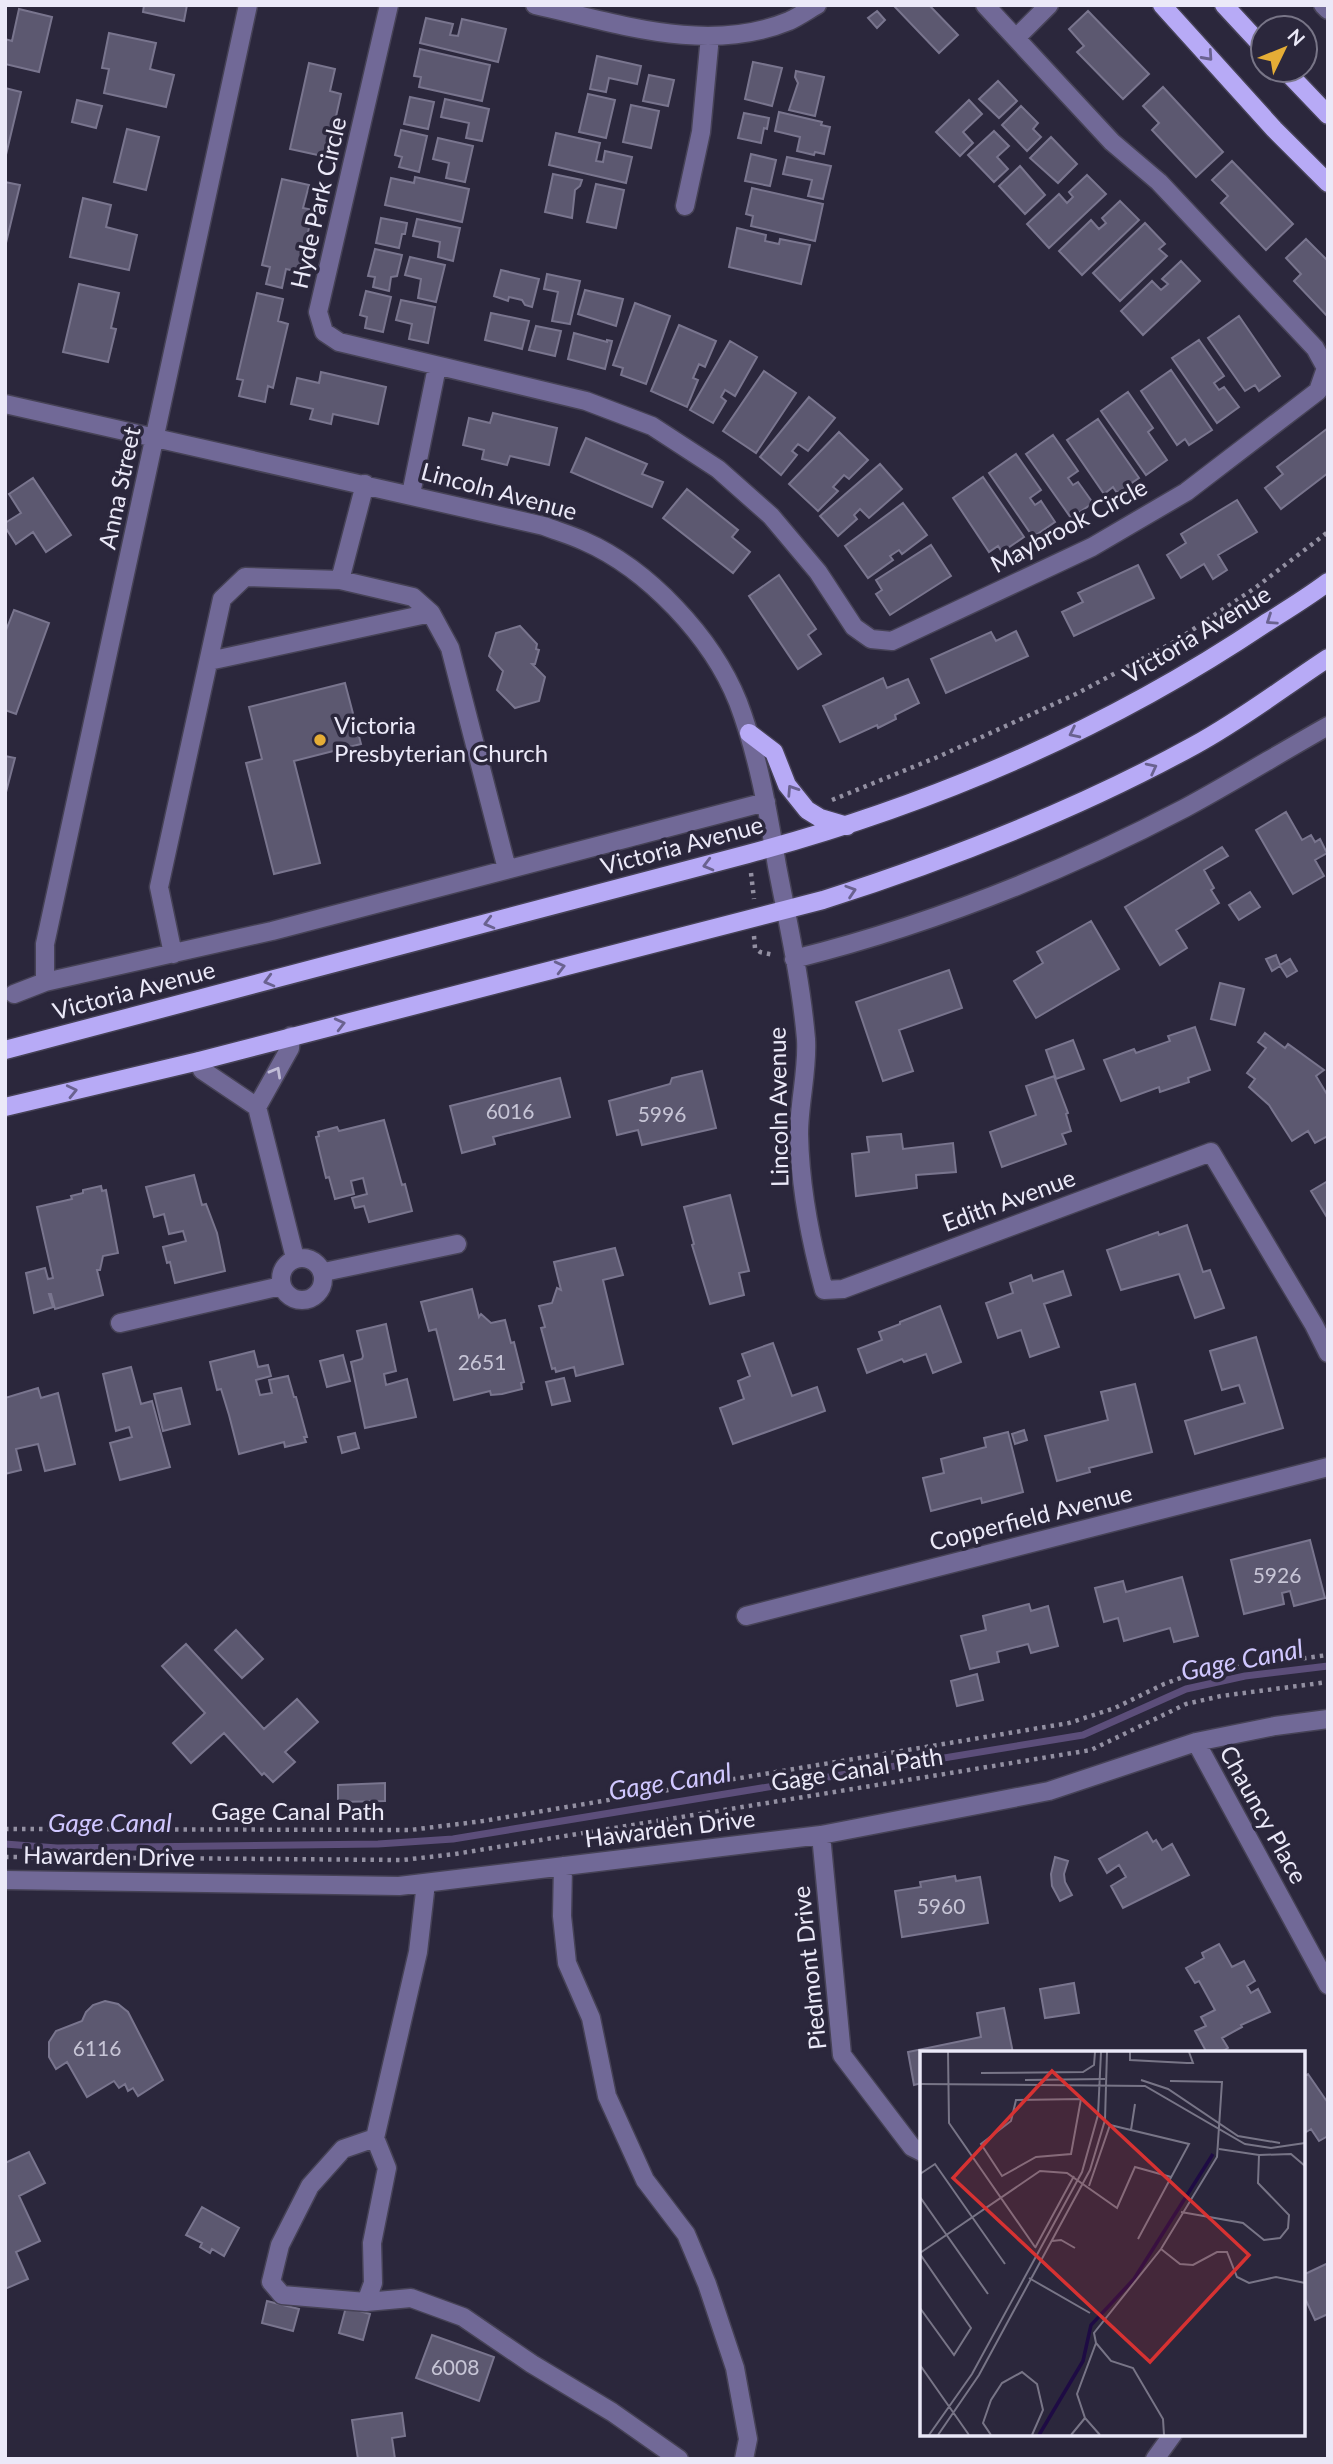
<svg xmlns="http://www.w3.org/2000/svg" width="1333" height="2464" font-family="Lato,sans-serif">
	<rect width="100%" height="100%" fill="#2b273c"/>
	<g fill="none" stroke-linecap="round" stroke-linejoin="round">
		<path stroke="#5c4e7a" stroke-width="7" d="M5,1844L57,1848L378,1844L453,1839L1083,1735L1186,1689L1245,1676L1328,1666"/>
	</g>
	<path fill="#5c5870" stroke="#79758e" stroke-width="2" d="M144,5H187L184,21L143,12Z
		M929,5L958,35L939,53L894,6Z
		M19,9L52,17L39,72L5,64V39L12,41Z
		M877,11L885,20L877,28L868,18Z
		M1088,11L1149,74L1123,99L1077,52L1084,46L1069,29Z
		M426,18L453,24L450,35L458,36L462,19L506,29L498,62L420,43Z
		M109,33L156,43L150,69L174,75L166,107L104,93L109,69L102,68Z
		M420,49L490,65L482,101L419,87L421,77L414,76Z
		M597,56L641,66L637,84L609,78L606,92L590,89Z
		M753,62L782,68L772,106L745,99Z
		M309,63L335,69L330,91L341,94L327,157L290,149Z
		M796,71L824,77L815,116L789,110L798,83L795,77Z
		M649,75L674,80L668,106L643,101Z
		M998,81L1017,101L999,118L979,99Z
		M1163,87L1223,152L1196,177L1152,130L1159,123L1143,106Z
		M5,88L21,92L5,159Z
		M588,94L615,100L606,138L579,132Z
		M410,97L434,102L428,129L404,124Z
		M445,99L489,109L482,141L466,138L469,123L441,117Z
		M77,100L102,106L96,128L72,122Z
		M969,100L982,114L963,132L973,143L960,156L936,132Z
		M631,105L659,111L651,148L623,142Z
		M1021,106L1038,123L1033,129L1041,137L1027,151L1002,125Z
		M779,112L822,122L821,125L830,127L824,154L815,152L814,155L797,151L800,137L775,131Z
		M744,113L769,118L767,129L764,128L761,143L738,138Z
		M127,129L159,137L146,190L114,182Z
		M401,130L427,136L419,172L399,167L402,157L395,155Z
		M994,131L1009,146L997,157L1008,169L994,182L968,155Z
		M556,133L600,143L596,161L603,162L605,151L632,157L626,183L549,165Z
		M1051,137L1077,164L1058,183L1030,158Z
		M438,138L473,146L465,182L446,178L449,163L433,159Z
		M751,154L776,160L770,186L745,181Z
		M787,157L831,166L823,199L808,196L812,180L783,174Z
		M1232,161L1293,224L1266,250L1221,203L1228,196L1212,180Z
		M1020,166L1045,195L1025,214L999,186Z
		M553,174L582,180L580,186L575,190L572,218L545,212Z
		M1087,175L1106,194L1049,248L1027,224L1059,194L1067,203L1073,197L1069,192Z
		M415,177L469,189L462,222L385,205L391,178L414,183Z
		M282,179L309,185L303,208L313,210L299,272L286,269L282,288L266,284L270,267L262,265Z
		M5,182L20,185L6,243H5Z
		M596,184L624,190L616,228L587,222Z
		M752,188L823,204L815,241L751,226L753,216L746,214Z
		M83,198L111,205L106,227L137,235L129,270L70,257Z
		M1120,201L1139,220L1082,275L1059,251L1091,220L1099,229L1106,223L1102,218Z
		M381,218L407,223L405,234H402L399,248L376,243Z
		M417,219L460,228L453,261L438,257L440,242L413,236Z
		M1145,223L1165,244L1159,249L1167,256L1120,301L1093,273Z
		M737,228L766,235L765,241L779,244L780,239L810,245L801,284L729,267Z
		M1306,239L1328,261V317L1294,281L1301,274L1286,258Z
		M375,249L402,255L397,276L391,277L389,291L373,287L375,277L368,276Z
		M410,257L445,265L436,302L418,298L421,279L405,275Z
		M1181,261L1200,281L1143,335L1121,311L1152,281L1161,290L1168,284L1162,279Z
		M501,270L539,279L532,307L525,305L522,300L509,297L508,301L494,296Z
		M547,274L580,281L570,324L552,321L558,292L544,289Z
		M79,284L119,293L111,328L116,329L108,362L63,352Z
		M585,290L623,299L616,326L578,314Z
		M366,291L391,297L383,332L365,328L367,317L360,315Z
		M257,293L283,299L278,321L288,324L273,388L268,386L265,402L239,396L243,380L237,379Z
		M401,300L435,307L428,343L409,339L412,324L396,320Z
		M635,303L670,316L646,384L621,375L623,368L613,365Z
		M491,313L529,321L522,349L485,340Z
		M1239,316L1280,376L1259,391L1255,385L1245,391L1208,338Z
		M679,325L716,341L705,367L699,364L693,378L698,380L687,407L651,391Z
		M536,326L561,331L555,356L529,350Z
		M574,333L607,342V340L612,341L605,369L568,359Z
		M1199,340L1224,376L1214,383L1219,390L1224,387L1239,407L1217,423L1172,358Z
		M730,341L757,357L735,396L725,390L721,397L726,401L713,423L690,410Z
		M1171,370L1212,430L1189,445L1185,439L1177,445L1141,391Z
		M764,371L796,393L756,453L723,431Z
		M321,372L386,387L378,424L333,414L331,424L310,419L313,409L291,404L297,378L319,383Z
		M1128,392L1153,428L1148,432L1167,460L1146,475L1101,411Z
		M809,397L835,418L808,451L798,444L792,451L797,455L781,475L760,457Z
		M493,413L557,428L549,465L510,456L507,465L482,459L484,450L463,445L469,418L490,423Z
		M1098,419L1139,478L1117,493L1113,487L1104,494L1067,440Z
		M1328,428V473L1281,509L1265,488L1283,474L1277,467Z
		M839,432L868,460L849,479L844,475L833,487L838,491L818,511L789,484Z
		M1053,435L1078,471L1068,478L1073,485L1078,482L1093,503L1071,518L1026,454Z
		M586,438L647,464L642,474L663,482L652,507L571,472Z
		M1016,454L1041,490L1030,498L1035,505L1041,501L1055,522L1033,537L989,473Z
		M880,464L902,489L869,518L860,509L854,515L857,519L838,536L820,516Z
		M983,477L1024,537L1002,552L998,546L989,552L953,498Z
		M33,478L71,535L46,552L33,532L16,544L5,527V523L21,513L9,494Z
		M687,489L738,530L732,537L750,552L733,573L663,518Z
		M1237,500L1257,532L1218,555L1227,570L1213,579L1204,564L1181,578L1167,555L1186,543L1181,534Z
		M903,503L927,535L902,554L899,550L890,556L893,560L868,578L845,546Z
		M931,545L951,576L890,615L876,594L882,590L876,580Z
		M1138,565L1154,598L1074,636L1062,612L1083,602L1078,593Z
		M779,575L816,629L808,635L821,654L798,669L749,596Z
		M14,610L49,623L16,714L5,710V633Z
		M520,626L537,644L536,649L539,650L535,664H532L545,677L539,701L515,708L497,690L503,671L489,656L496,633Z
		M1016,631L1028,656L946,693L931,659L991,632L996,641Z
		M883,678L887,688L908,679L919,703L895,715L896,719L878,728L877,725L840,742L823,706Z
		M345,683L361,744L294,761L320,863L274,874L246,763L262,759L249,707Z
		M5,756L15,758L5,796Z
		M1286,812L1302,840L1311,835L1315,842L1320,839L1327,853L1315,860L1324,876L1293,894L1256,830Z
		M1222,847L1228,856L1204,870L1214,888L1211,890L1219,903L1176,930L1187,948L1160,965L1125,907Z
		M1250,892L1260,907L1239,920L1229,905Z
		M1091,921L1119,969L1036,1018L1014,981L1043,963L1037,952Z
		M1276,955L1280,965L1290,959L1297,971L1287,977L1280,966L1272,971L1266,959Z
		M949,970L962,1008L899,1030L913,1071L883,1081L856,1002Z
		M1220,983L1244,989L1235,1025L1211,1019Z
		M1195,1027L1210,1070L1188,1078L1189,1082L1160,1092L1159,1087L1121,1101L1104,1060L1134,1049L1136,1053L1170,1041L1168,1036Z
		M1265,1033L1285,1048L1288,1044L1324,1070L1316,1076L1328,1096V1136L1315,1143L1308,1131L1292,1141L1269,1105L1249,1087L1255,1079L1247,1073L1266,1048L1258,1042Z
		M1073,1040L1084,1069L1056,1079L1046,1050Z
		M702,1071L716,1128L642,1145L638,1130L617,1135L609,1101L670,1084L672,1078Z
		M1054,1076L1068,1113L1066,1114L1071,1131L1062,1134L1066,1144L1002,1167L990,1132L1036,1115L1026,1086Z
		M560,1078L570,1117L493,1137L495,1144L462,1153L450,1106Z
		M384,1120L402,1185L405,1184L412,1211L369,1222L364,1206L355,1208L352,1198L367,1194L363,1178L351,1181L354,1194L335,1199L329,1177L326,1178L316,1137L319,1136L318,1132L337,1127L339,1131Z
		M901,1134L903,1149L953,1143L956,1172L916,1175L917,1188L856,1196L852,1154L869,1152L867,1137Z
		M194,1175L202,1205L206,1204L217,1233L225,1271L175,1283L170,1262L167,1263L163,1247L186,1241L183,1231L169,1234L164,1214L154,1217L146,1187Z
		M1328,1181V1219L1311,1191Z
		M101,1186L102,1191L106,1190L118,1253L103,1256L100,1270H97L103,1295L55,1309L51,1294H49L53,1307L34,1313L26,1273L45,1268L48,1279L53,1278L37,1207L72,1199L71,1196L83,1193V1190Z
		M730,1195L749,1271L739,1273L744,1295L710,1304L692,1245L694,1244L684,1207Z
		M1187,1225L1203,1272L1210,1270L1224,1308L1195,1318L1179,1274L1121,1290L1107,1250L1158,1232L1159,1235Z
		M615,1248L623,1275L603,1280L623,1364L576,1376L574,1367L556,1372L555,1368L552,1369L541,1328L545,1327L539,1306L552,1303L557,1288L561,1290L554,1262Z
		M1063,1271L1071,1295L1044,1304L1059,1347L1030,1357L1021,1330L998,1338L986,1303L1013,1293L1010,1283L1031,1275L1033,1281Z
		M472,1289L479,1317L481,1314L491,1323L505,1320L511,1343L514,1342L524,1382L521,1383L522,1389L502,1394L491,1395L490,1391L454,1400L436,1329L429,1331L421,1302Z
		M940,1306L961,1362L933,1373L926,1354L904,1362L902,1359L867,1373L858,1349L882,1340L879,1332L900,1324V1322Z
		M386,1324L396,1371L384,1374L386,1385L407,1379L416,1417L365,1428L351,1362L362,1359L363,1356L357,1331Z
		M1256,1337L1283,1428L1195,1454L1185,1421L1245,1403L1239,1385L1222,1390L1210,1351Z
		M773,1343L792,1396L817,1387L825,1411L733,1444L720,1408L744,1399L738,1381L750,1376L742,1354Z
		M254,1351L258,1367L268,1365L271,1376L256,1380L260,1395L272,1393L269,1380L288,1376L294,1397H296L307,1437H304L306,1442L285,1447L284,1442L239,1454L229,1415L221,1389L217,1390L210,1362Z
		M343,1355L350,1381L327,1387L320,1361Z
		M131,1367L141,1404L152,1401L170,1467L120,1480L110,1443L132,1437L129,1427L116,1431L103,1374Z
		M564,1378L570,1401L552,1405L546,1382Z
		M1135,1384L1152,1452L1089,1468L1090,1472L1057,1481L1045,1436L1108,1420L1101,1392Z
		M38,1388L41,1398L58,1393L75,1464L45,1471L38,1444L16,1449L21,1470L5,1474V1398Z
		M181,1388L190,1424L163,1431L154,1394Z
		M1024,1430L1027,1440L1015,1444L1012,1434Z
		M1008,1432L1023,1492L982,1503L981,1498L931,1511L923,1478L944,1473L941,1459L986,1447L984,1438Z
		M355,1433L359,1448L342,1453L338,1437Z
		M1310,1540L1325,1598L1294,1606L1290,1591L1282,1593L1284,1604L1244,1614L1231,1560Z
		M1182,1577L1198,1636L1174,1642L1170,1628L1124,1641L1118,1618L1104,1622L1095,1588L1123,1581L1126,1592Z
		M1029,1604L1031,1611L1048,1606L1058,1646L1031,1653L1028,1644L997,1652L999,1662L970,1669L961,1636L986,1630L983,1616Z
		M236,1630L263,1659L242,1678L215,1650Z
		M186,1644L264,1729L297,1699L318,1722L285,1752L295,1762L273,1782L264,1773L262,1775L224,1733L191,1763L173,1743L205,1713L162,1666Z
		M977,1674L983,1700L957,1706L951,1681Z
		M385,1783V1801L338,1802V1785Z
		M1147,1832L1153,1842L1156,1840L1162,1850L1172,1844L1189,1875L1123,1908L1111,1886L1126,1877L1119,1865L1107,1873L1099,1859Z
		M1055,1857L1068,1861L1064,1874L1065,1882L1072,1895L1060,1901L1052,1886L1051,1874Z
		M955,1876L956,1881L980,1877L988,1923L902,1937L895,1891L921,1887L920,1882Z
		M1219,1944L1232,1967L1244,1961L1255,1981L1247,1986L1251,1993L1258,1989L1270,2012L1241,2025L1242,2027L1222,2038L1228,2048L1219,2053H1207L1195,2031L1206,2026L1201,2017L1215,2010L1199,1981L1195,1983L1186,1968L1204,1958L1202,1953Z
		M1074,1983L1079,2013L1045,2018L1040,1989Z
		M105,2001L118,2004L128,2012L163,2080L138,2096L133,2088L128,2091L125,2084L119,2088L114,2081L87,2097L67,2062L56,2069L49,2057V2042L56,2031L82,2021L86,2012L93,2005Z
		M1004,2008L1013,2053H922V2083L914,2085L908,2052L981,2037L977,2013Z
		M1308,2074L1328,2103V2136L1319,2141L1311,2129L1303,2134V2077Z
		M29,2152L45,2183L19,2196L40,2241L16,2252L28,2279L5,2289V2163Z
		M202,2207L239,2228L224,2256L212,2249L210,2253L200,2247L202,2243L186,2235Z
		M1328,2263V2314L1315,2320L1303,2294V2275Z
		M267,2301L299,2309L293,2331L262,2323Z
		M346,2307L370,2314L363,2340L339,2333Z
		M432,2335L494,2357L479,2401L416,2378Z
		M402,2413L405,2436L392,2438L395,2459H358L352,2420Z"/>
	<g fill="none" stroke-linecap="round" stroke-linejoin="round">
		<defs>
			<path id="minor" d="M389,5L318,312L324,332L339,342L586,401L652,426L718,469L771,516L818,572L854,627L871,639L892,641L1092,547L1186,492L1318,391L1326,368L1315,348L1159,182L1112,142L985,5
				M535,5C617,23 707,55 789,21C798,17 808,10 817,5
				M1323,5L1328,10
				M1017,37L1049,5
				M685,206L701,132L710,36
				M5,404L544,526C557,531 571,535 584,541C648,569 712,637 738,702C758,755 768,811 777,866C788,923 801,981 806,1039C808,1070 799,1102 799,1134C800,1186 810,1239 824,1290L843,1289L1211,1152L1314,1325L1328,1353
				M411,494L437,367
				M340,580L365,484
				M209,661L431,613
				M173,954L159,887L222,599L245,577L340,580L413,597L431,613L450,648L507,869
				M794,959C930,925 1061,873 1185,808C1233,782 1280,753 1328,726
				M45,982V944L248,5
				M14,994L45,982L272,931L766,802
				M199,1061L202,1070L257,1107L295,1258
				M257,1107L290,1048L291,1036
				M281 1279a21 21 0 1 1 42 0a21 21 0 1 1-42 0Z
				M324,1272L457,1244
				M120,1323L281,1286
				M746,1616L1328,1467
				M1196,1742L1328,1985
				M821,1835L842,2055L912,2147L922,2152
				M563,1866L562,1916L567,1963L591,2018L607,2096L645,2180L686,2234L707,2284L735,2368L748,2439L744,2459
				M5,1880L399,1886L821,1835L1049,1791L1196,1742L1275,1726L1328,1719
				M375,2138L387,2168L372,2243L373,2283L366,2302L411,2298L463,2317L532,2364L612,2412L679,2459
				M366,2302L282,2295L271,2282L280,2245L310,2186L343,2149L375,2138L418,1952L426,1883
				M1155,2459L1173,2434"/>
			<path id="major" d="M1162,5L1274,129L1328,183
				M1224,5L1263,47
				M1285,70L1328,115
				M749,733L774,752L787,785L807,810L820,818L847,826
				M5,1050L748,854C931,805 1108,729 1266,623C1287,610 1308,597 1328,582
				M5,1107L199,1061L823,900C951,859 1077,810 1195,745C1241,720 1284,687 1328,658"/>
		</defs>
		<use href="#minor" stroke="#464256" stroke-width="21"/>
		<use href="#major" stroke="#464256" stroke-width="21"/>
		<path stroke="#9390a2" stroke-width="4.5" stroke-dasharray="3.5 5" stroke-linecap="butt" d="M832,800L940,756L1076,694L1174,642L1255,588L1328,532
			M751,873L754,899
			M754,936L755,948L760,952L774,955
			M5,1829L410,1830L483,1821L1069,1723L1115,1708L1164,1684L1194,1673L1328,1655
			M5,1857L403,1860L455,1854L1091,1750L1186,1704L1221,1696L1328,1682"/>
		<use href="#minor" stroke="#716997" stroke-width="18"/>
		<use href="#major" stroke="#b7aaf6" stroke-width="18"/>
	</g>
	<defs><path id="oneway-chevron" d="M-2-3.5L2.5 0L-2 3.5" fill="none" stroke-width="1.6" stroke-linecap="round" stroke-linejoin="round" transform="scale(1.75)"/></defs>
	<g stroke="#6a6290">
		<use href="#oneway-chevron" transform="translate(1208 56) rotate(48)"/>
		<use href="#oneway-chevron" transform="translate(1271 620) rotate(146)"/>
		<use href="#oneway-chevron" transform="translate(1074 733) rotate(154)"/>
		<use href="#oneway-chevron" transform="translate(1152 768) rotate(-27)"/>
		<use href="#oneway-chevron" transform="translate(792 790) rotate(-123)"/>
		<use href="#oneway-chevron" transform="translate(708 865) rotate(165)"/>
		<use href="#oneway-chevron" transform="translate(851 891) rotate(-18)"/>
		<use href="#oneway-chevron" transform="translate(489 923) rotate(165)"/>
		<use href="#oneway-chevron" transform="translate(560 967) rotate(-14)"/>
		<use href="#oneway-chevron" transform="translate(269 981) rotate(165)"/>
		<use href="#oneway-chevron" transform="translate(340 1024) rotate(-14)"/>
		<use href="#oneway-chevron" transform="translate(72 1091) rotate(-13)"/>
	</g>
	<use stroke="#c0bcd6" href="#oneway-chevron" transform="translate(276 1072) rotate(-61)"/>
	<circle fill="#e5ad36" stroke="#2b273c" stroke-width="2.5" cx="320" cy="740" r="7"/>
	<g text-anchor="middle" stroke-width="7" stroke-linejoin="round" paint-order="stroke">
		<g font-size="21" fill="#c7c5d6">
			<text x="510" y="1119">6016</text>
			<text x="662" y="1122">5996</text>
			<text x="482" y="1370">2651</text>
			<text x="1277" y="1583">5926</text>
			<text x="941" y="1914">5960</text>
			<text x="97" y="2056">6116</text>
			<text x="455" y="2375">6008</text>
		</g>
		<g font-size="24" fill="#ebe9f8" stroke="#2b273c">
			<text transform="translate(319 203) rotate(-77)" y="8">Hyde Park Circle</text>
			<text transform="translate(120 488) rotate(-78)" y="8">Anna Street</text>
			<text transform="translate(499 492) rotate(15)" y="8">Lincoln Avenue</text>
			<text transform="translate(1069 526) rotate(-28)" y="8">Maybrook Circle</text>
			<text transform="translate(1197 635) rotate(-31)" y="8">Victoria Avenue</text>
			<text transform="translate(682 846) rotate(-15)" y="8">Victoria Avenue</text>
			<text transform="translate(134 991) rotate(-15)" y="8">Victoria Avenue</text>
			<text transform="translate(779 1107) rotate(-91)" y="8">Lincoln Avenue</text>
			<text transform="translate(1009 1201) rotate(-20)" y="8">Edith Avenue</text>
			<text transform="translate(1031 1518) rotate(-14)" y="8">Copperfield Avenue</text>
			<text transform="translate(857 1770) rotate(-9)" y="8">Gage Canal Path</text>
			<text x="298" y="1820">Gage Canal Path</text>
			<text transform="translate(1263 1815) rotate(61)" y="8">Chauncy Place</text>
			<text transform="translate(670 1829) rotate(-7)" y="8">Hawarden Drive</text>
			<text transform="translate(109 1857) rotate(1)" y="8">Hawarden Drive</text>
			<text transform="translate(810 1968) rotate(-96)" y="8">Piedmont Drive</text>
		</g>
		<g font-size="24" fill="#ebe9f8" stroke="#2b273c" text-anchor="start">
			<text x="334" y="734">Victoria<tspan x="334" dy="28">Presbyterian Church</tspan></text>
		</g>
		<g font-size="26" font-style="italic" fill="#d0c7ff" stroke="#2b273c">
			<text transform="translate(1242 1660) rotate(-11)" y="9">Gage Canal</text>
			<text transform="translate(670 1782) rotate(-9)" y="9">Gage Canal</text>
			<text x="110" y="1832">Gage Canal</text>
		</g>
	</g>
	<g transform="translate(920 2051)">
		<rect width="385" height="385" fill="#2b273c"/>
		<path fill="none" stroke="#1e0b44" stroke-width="3.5" d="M119,384L163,310L171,274L214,228L293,103"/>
		<path fill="none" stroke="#787587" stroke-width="2" d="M28,1L29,72L115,196M210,1V9L267,12H273L269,1M61,22L163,21L174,14L175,1M105,29L185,28M221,29L248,38L318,85L360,92M0,33L225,35L325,93L351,97L385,92M161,48L151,103L116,106L82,125L61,93L91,70L96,49ZM211,79L215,53M299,98L339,104L371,103L385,115M0,123L15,113L85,213M169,135L190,74L269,93L218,188M0,146L68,243M261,161L323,172L344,189L360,187L368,177L369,164L338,132L339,104M132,190L141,189L155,197M115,197L154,125M241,198L260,213L273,214L297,201H307L317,226L329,232L356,226L385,232M0,202L120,120L147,122L197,157L215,116L251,126M0,203L51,277L34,304L0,257M109,227L170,262M176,292L157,343L165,367L180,384M0,314L49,384M9,384L52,323L162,121L178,64L181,1M18,384L59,324L170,119L185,69L187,1M71,384L63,372L71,349L82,332L102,321L117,333L123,359L112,384M151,384L165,367M244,384L243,368L213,317L191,310L176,292L174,282L241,198L297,106L302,31L250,30"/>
		<path fill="#d73232" fill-opacity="0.15" stroke="#d73232" stroke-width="3.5" d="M132,20L329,204L230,311L33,127Z"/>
		<rect width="385" height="385" fill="none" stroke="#ebe9f8" stroke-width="3.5"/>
	</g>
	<rect width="1333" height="2464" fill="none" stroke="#ebe9f8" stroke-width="14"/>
	<g transform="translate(1284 49) rotate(47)"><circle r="33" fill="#2b273c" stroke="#787587" stroke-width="2"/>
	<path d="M0-5L12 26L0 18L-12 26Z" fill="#e5ad36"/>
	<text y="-10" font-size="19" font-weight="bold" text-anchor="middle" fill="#ebe9f8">N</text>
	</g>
</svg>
